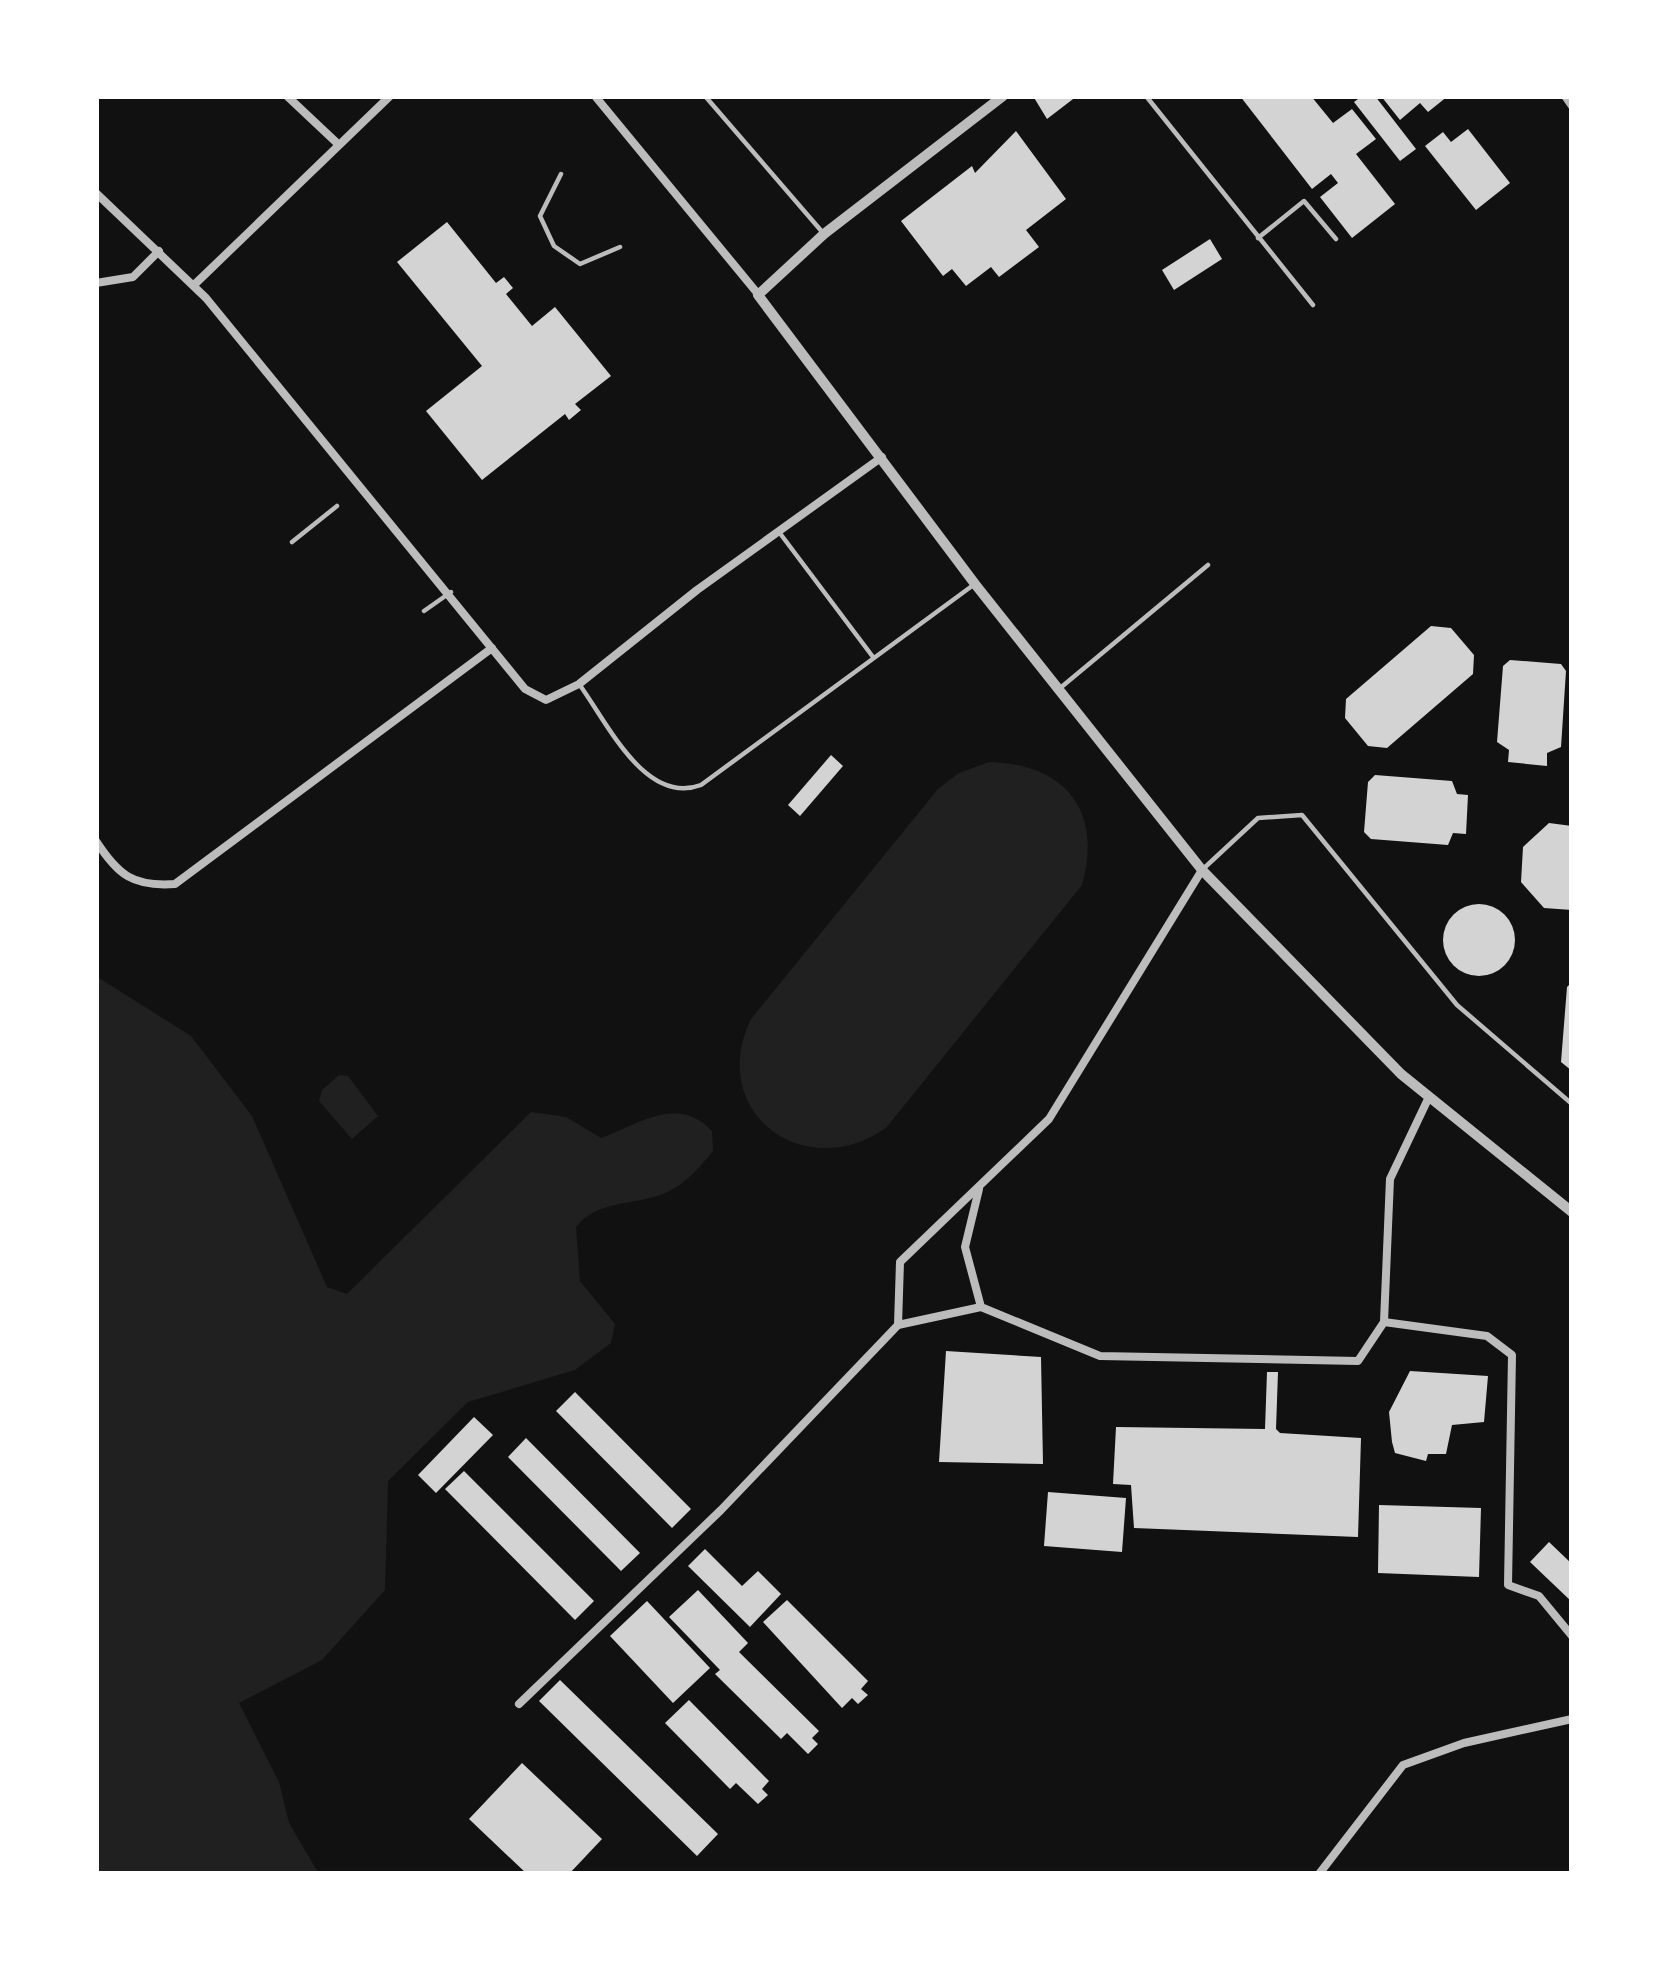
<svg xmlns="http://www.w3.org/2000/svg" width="1668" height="1970" font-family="'Fira Sans',sans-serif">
	<rect width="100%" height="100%" fill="#111"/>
	<path fill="#202020" d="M989,762C1065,764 1103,810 1082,885L886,1128C804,1185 706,1112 751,1019L938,789L959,773Z
		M96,976L191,1036L252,1116L327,1287L347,1294L531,1112L566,1117L601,1138C643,1122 678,1095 712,1131L713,1151C698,1169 685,1185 663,1194C632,1205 596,1201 576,1227L580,1281L615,1324L611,1343L575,1370L468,1402L388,1481L385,1590L322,1660L239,1703L279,1782L289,1823L319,1874H96Z
		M339,1075L348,1076L378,1116L352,1139L319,1101L322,1090Z"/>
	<path fill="#d3d3d3" d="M1033,96H1077L1047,119Z
		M1240,96H1311L1333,123L1352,109L1376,139L1356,154L1395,204L1352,238L1320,197L1338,183L1331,174L1312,189Z
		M1362,96H1375L1416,149L1400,161L1354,102Z
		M1381,96H1448L1428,112L1420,103L1400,120Z
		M1468,129L1510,183L1476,210L1425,146L1443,132L1451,142Z
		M1016,131L1066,199L1026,230L1039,247L999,277L991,267L966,286L952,269L943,276L901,221L972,166L975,173Z
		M447,222L496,283L504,277L513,288L506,294L532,326L555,307L611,376L575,404L581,410L569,420L565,414L482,480L426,411L482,366L397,262Z
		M1210,239L1222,259L1174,290L1162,270Z
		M1431,626L1451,628L1474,655L1473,674L1387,748L1368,746L1345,718L1346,699Z
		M1510,660L1561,664L1566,671L1561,747L1547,753V766L1508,762L1509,750L1497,742L1503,666Z
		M831,755L843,766L800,816L788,805Z
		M1375,775L1452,781L1457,794L1468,795L1466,834L1453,833L1448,845L1371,839L1364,832L1368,782Z
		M1549,823L1572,826V910L1544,908L1521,882L1523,847Z
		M1443 940a36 36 0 1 1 72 0a36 36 0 1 1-72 0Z
		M1572,982V1071L1561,1062L1567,987Z
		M946,1351L1041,1357L1043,1464L939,1462Z
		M1410,1371L1488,1376L1484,1422L1452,1425L1446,1454H1428L1426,1461L1395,1453L1392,1442L1389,1412Z
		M1267,1372H1278L1276,1429L1280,1433L1361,1438L1358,1537L1134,1528L1131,1485L1113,1484L1116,1427L1265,1429Z
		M575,1392L691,1509L672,1528L556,1411Z
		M474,1417L493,1435L436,1493L418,1475Z
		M526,1438L640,1553L621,1571L508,1457Z
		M464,1471L594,1601L575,1620L445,1489Z
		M1048,1492L1126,1498L1122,1552L1044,1546Z
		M1379,1505L1481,1508L1479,1577L1378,1573Z
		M1549,1542L1572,1564V1602L1530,1562Z
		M705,1549L742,1586L758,1571L781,1594L750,1627L688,1566Z
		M698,1590L748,1643L739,1652L819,1731L812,1738L818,1744L808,1754L787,1733L781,1739L715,1674L720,1670L669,1617Z
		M787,1600L868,1681L861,1689L868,1695L858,1704L852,1698L842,1708L763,1622Z
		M647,1601L710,1668L673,1703L610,1636Z
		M560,1680L718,1834L697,1856L539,1701Z
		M689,1700L769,1781L762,1789L768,1795L758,1804L736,1783L730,1789L665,1723Z
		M522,1763L602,1839L569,1874H527L469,1819Z"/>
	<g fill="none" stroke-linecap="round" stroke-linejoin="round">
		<path stroke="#bcbcbc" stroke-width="4.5" d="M705,96L824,234
			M1146,96L1313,305
			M561,174L540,216L554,246L580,264L620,247
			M1258,238L1304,201L1336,239
			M779,532L873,657
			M292,542L337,506
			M424,611L451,592
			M579,684C607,722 645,806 701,785L972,586
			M1059,689L1208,565
			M1202,870L1258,818L1302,815L1457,1005L1572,1104"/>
		<path stroke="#bcbcbc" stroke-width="8" d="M287,96L338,144
			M595,96L758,294
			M1565,96L1572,106
			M96,193L206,298L525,689L546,700L579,684L697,590L882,457
			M96,283L133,277L159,251
			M194,285L390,96
			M96,841C118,875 133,887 175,884L492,648
			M979,1189L965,1247L981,1307
			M1384,1322L1487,1336L1512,1355L1508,1585L1539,1596L1572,1636
			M898,1325L900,1262L1049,1119L1202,870
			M519,1704L721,1510L898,1325L981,1307L1100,1356L1358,1361L1384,1322L1390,1179L1428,1099
			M1319,1874L1403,1765L1464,1743L1572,1719"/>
		<path stroke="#bcbcbc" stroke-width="10" d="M1003,96L824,234L758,295L975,584L1202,870L1401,1074L1572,1212"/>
	</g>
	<rect width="1668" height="1970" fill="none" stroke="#ffffff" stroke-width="198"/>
</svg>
